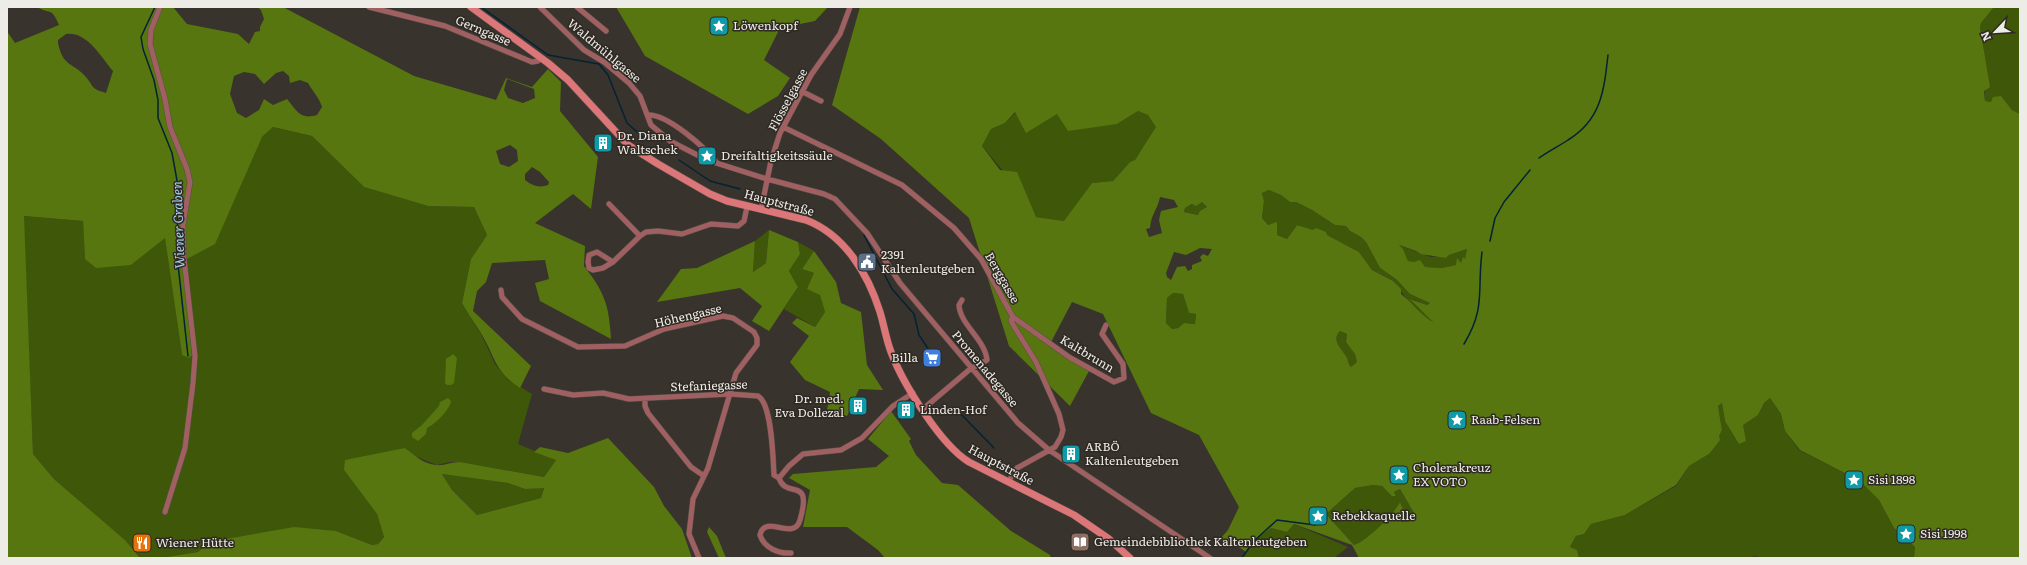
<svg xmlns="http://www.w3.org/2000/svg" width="2027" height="565" font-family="Literata,serif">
	<rect width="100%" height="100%" fill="#38332c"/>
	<path fill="#3f5708" d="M1994,7H2020V114L2012,110L2001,96L1991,102L1985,101L1983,45L1980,28L1981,23Z
		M1138,111L1148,115L1157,127L1135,160L1130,162L1113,181L1092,183L1065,221L1036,217L1027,199L982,146L991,129L1005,123L1016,112L1057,114L1117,124Z
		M273,127L312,136L364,187L428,206L474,207L487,235L471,259L462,303L482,336L495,364L507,379L532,394L518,444L556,460L544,477L460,462H449L437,465L417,457L344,470L377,514L384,537L378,544L372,545L336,531L209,542L198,552L160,558H140L125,540L54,479L33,454L23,216L83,221L85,259L131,265L165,237L182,355H192L183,261L262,137Z
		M1269,190L1281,195L1290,202H1296L1312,210L1335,225L1346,226L1350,231L1361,237L1366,242L1380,268L1396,279L1410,294L1430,303L1427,305L1412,299L1434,322L1417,312L1393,281L1372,270L1359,252L1327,235L1297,225L1287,239L1277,235L1276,223L1268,225L1262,218L1264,202L1262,193Z
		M1202,202L1208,208L1201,211L1199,215L1184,212L1185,208L1193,204Z
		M769,230L766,263L753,272L755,241Z
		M798,242L814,251L802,269L814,273L825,312L815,327L784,309L798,287L789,271L800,254Z
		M1398,245L1431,257L1442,256L1446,258L1449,255L1467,249L1465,260L1461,264L1443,268L1424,267L1408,261L1403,249Z
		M1173,293L1183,294L1189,313L1196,314L1195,324L1184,323L1178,328L1172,329L1166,323L1167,298Z
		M1340,331L1347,334L1346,342L1355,353L1357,362L1351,367C1347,363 1349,360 1346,356C1341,348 1331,340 1340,331Z
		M1770,398L1781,414L1785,431L1799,450L1860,481L1879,500L1894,528L1915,547L1914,558H1763L1754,556L1751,558H1579L1577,551L1570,547L1576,536L1584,534L1591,524L1625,515L1676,486L1689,466L1709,454L1722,430L1718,406L1722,403L1725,421L1746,441L1742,425L1758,415L1764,403Z
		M442,474L508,483L525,489L544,487L541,498L477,515L452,490Z
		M1373,485L1381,486L1396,496L1394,492L1400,489L1414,513L1408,516L1407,514L1405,515L1400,503C1392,515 1368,542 1354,545L1326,514L1355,488Z
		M1294,524L1348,547L1334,558H1242L1253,542L1271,528L1287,532Z"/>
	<path fill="#57760f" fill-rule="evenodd" d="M37,7H173L187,24L238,34L249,44L255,32L260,31V27L264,19L261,10L257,7H283L414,76L496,100L506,78L532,87L548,69L561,82L560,111L598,157L591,209L573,194L535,223L585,246L584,266C605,293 609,305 611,339L540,301L535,283L549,279L545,260L492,263L486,282L477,291L473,311L531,366L520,388C495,372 496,359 482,335C476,325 468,314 462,303L471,259L487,235L474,207L428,206L364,187L312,136L273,127L262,137L215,244L183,261L192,355L189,358L182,355L165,238L131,265L96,268L85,259L83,221L24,216L33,454L54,479L125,540L140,558H7V31L15,43L59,25C51,6 50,15 37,7ZM66,34C87,31 101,57 113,71L106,93C89,88 95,87 85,76C72,62 63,67 58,43V40ZM283,71L289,76L290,83L300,80L308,83C313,92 319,97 322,107L317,115C300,120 297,111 287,99L273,105L264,99L259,110L246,118L237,113L230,94L234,76L244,72L255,74L264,84L276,73ZM507,79L534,89L535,98L523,103L508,98L504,90ZM510,145L517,150L518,161L509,167L500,164L496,151ZM532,167L540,172L549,182L548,185C540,188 532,186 525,180V174Z
		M616,7H828L815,21L780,28L764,60L790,78L778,96L748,114L645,56Z
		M860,7H1994L1981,23L1980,28L1990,87L1984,91L1985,101L1991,102L1993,97L2001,96L2012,110L2020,114V558H1914L1915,547L1894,528L1879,500L1860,481L1800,450L1785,431L1781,414L1770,398L1764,403L1758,415L1743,425L1746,441L1739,444L1725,421L1722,403L1718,406L1722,430L1719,436L1720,440L1709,454L1689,466L1676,485L1625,515L1591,524L1584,534L1576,536L1570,547L1577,550L1579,558H1359L1352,545L1294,524L1287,532L1271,528L1253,542L1246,552L1233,543L1219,540L1228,530L1239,507L1199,435L1151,413L1103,314L1072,302L1049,346L1089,371L1070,406L1009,346L969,218L881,139L832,105ZM1138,111L1148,115L1156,127L1135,160L1130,162L1113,181L1092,183L1064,221L1036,217L1017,172L1000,170L982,146L991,129L1005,123L1015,112L1026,133L1057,114L1068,131L1117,124ZM1269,190L1281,195L1290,202H1296L1312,210L1335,225L1346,226L1350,231L1361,237L1366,242L1380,268L1396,279L1410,294L1430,303L1427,305L1410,299L1433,322C1419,314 1413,303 1401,294V289L1393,281L1372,270L1359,252L1327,235L1326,232L1316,228L1313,230L1297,225L1287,239L1277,235V222L1268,225L1262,218L1264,201L1262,193ZM1160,197L1174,200L1178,207L1161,211L1159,220L1162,233L1149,237L1146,229L1150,228C1151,214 1157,211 1160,197ZM1202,202L1207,207L1200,211L1198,215L1184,212L1185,208L1192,204L1196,206ZM1399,245L1416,251L1421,254L1446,258L1449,255L1467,249L1465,259L1463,257L1461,263L1457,258L1456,265L1442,268L1425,267L1420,260L1414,262L1408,261L1403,249ZM1200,248L1212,249L1208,256L1203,254L1200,257L1202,261L1192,265V269L1188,271L1185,266L1177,267L1171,280L1167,277L1166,273L1174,252L1186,255ZM1173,293L1183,294L1189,313L1196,314L1195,324L1184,323L1178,328L1172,329L1166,323L1167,298ZM1340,331L1347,334L1346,342L1355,354L1357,362L1351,367C1347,363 1349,360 1346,356C1341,348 1331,340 1340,331ZM1373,485L1382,486L1392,496H1396L1394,492L1400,489L1414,513L1402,522L1400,519L1405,515L1400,502C1395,513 1366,542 1354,545L1326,514L1355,488Z
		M769,230L798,242L800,254L789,271L798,287L769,331L752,321L762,306L740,288L657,302L681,269L697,268L755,241L753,272L766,263Z
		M814,251L836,282L841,303L861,312L867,365L883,390L859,389L847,416L827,411L830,392L805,380L790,362L809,336L792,323L797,318L815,327L825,312L820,295L807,289L814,273L802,269Z
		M453,354L457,358L454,383L451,385H447L445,383L446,359Z
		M448,398L451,401C450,410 434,425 427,428L426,434L418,441L412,437V433L422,425L439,406L440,402Z
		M891,411L911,439L909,441L916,455L942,483L958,485L1011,531L1050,555L1051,558H885L878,550L847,527H803L810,490L789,478L793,474L876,467L889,456L868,439Z
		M608,438L654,487L664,506L682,529L692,558H160L198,552L209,542L294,527L336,531L372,545L378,544L384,537L377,514L344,470L345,460L405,448C414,455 425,465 437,465C443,466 451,462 460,462L544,477L556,460L534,452L540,447L568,453ZM442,474L508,483L525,489L544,488L541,498L477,515L452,490Z
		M709,527L717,536L726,558H719L707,532Z"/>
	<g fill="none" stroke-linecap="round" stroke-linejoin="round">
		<path stroke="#032235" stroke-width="1.5" d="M155,7L141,37L143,49L154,80L158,100V118L172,153L178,186L177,255L188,356
			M481,7L548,55L599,64L608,75L627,123L644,138
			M1539,158C1549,151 1559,146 1568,140C1601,120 1604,91 1608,55
			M679,160L710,181L740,189
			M864,235L892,289L914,314L919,335L929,350
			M1490,241L1495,218L1504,202L1530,170
			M1464,344C1486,308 1477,291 1482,252
			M958,411L994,448
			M1242,558L1253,542L1277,520L1315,525L1317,518"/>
		<defs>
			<path id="minor" d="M160,7L151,30L150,44L165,99L170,127L187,169L190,182L183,225L184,259L195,356L193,383L185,448L165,512
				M369,7L445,26L532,62L538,61L541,58
				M540,7L584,50L604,62L629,83L640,96L651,125L670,141L707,160L767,179L824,194L835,199L867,233L900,283L1018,423L1049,450L1210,558
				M577,7L606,31
				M803,92L821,101
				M649,115C668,115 705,147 717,163
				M783,127L902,185L954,228L981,259L1013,317L1011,320L1012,323L1036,362L1059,414L1063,430L1061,437L1055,447L1017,468L1008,482
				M609,204L640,236
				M761,210L771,161L780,133L811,75L840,34L850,7
				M613,262L603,268L593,270L589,268L588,262L589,255L597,252L613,262L640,236L646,232L658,231L682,234L711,224L738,226L744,221L747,207
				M501,290L502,297L522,319L578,347L625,346L664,329L723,316L733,318L754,332L757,338V345L736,373L708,468L693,499L689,534L699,558
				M1013,317L1069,357L1114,382L1124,378L1123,364L1102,334L1106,325
				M544,389L573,395L603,393L629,399L730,394L758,396C772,404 773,458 774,475L779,478L789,466L803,454L841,450L862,438L893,406L913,393
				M645,399V406L648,413L691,467L704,476
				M923,409L969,370L987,360C985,339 960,325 959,305L962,300
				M779,478C786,500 813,475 800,520C794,542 765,513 760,535C764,548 779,554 791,553"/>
			<path id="secondary" d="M471,7L548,63L568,80L628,145L658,164L710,194L727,201L806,220C845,235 868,274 880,312C884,325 886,339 891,352C903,384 941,445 969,462L1074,515L1109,539L1130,558"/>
		</defs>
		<use href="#minor" stroke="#55514a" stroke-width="6"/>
		<use href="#secondary" stroke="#55514a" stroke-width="8"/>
		<use href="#minor" stroke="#a06061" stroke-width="5"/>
		<use href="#secondary" stroke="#dc7679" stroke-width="7"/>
	</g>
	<defs>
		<symbol id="sight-square" viewBox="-11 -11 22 22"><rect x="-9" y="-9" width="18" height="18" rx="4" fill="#0f9aa8" stroke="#2e2922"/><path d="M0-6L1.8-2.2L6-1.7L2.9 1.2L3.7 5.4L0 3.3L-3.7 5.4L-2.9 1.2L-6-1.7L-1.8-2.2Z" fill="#fff"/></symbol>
		<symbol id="building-square" viewBox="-11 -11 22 22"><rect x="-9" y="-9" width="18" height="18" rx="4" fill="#0f9aa8" stroke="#2e2922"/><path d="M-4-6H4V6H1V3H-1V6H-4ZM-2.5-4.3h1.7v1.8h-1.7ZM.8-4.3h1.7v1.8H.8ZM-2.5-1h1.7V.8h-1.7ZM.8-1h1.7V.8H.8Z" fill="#fff"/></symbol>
		<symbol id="civic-square" viewBox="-11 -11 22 22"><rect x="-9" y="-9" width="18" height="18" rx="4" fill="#5c6f8a" stroke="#2e2922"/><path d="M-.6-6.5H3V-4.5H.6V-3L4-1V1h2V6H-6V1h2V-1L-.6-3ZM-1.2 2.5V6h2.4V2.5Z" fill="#fff"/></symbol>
		<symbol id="supermarket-square" viewBox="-11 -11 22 22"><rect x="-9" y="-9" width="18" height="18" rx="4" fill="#3f7fe0" stroke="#2e2922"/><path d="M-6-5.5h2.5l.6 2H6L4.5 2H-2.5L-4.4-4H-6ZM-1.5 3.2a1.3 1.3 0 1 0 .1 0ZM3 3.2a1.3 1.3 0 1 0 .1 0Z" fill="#fff"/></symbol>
		<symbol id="library-square" viewBox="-11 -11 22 22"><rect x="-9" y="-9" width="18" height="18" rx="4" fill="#8d6e63" stroke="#2e2922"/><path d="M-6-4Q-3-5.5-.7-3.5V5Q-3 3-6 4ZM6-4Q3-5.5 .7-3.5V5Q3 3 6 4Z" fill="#fff"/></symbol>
		<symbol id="restaurant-square" viewBox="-11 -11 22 22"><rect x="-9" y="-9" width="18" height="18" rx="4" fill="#e8710a" stroke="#2e2922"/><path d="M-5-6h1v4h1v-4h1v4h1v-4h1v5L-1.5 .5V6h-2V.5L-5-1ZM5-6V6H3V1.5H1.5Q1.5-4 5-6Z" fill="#fff"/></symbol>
	</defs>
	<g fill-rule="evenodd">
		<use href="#sight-square" x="708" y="15" width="22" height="22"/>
		<use href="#building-square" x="592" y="132" width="22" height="22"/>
		<use href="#sight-square" x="696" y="145" width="22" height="22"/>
		<use href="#civic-square" x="856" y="251" width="22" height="22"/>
		<use href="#supermarket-square" x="921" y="347" width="22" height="22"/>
		<use href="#building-square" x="847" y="395" width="22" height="22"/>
		<use href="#building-square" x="895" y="399" width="22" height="22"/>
		<use href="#sight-square" x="1446" y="409" width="22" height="22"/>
		<use href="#building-square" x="1060" y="443" width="22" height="22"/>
		<use href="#sight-square" x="1388" y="464" width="22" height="22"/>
		<use href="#sight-square" x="1843" y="469" width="22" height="22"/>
		<use href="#sight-square" x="1307" y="505" width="22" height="22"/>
		<use href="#sight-square" x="1895" y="523" width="22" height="22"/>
		<use href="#library-square" x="1069" y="531" width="22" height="22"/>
		<use href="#restaurant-square" x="131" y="532" width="22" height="22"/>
	</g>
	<g text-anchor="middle" stroke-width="3" stroke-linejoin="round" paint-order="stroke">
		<g font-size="12" fill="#eeece7" stroke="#2e2922" text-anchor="start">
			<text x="733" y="30">Löwenkopf</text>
			<text x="617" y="140">Dr. Diana<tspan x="617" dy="14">Waltschek</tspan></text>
			<text x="721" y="160">Dreifaltigkeitssäule</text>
			<text x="881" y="259">2391<tspan x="881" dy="14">Kaltenleutgeben</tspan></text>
			<text x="918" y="362" text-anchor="end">Billa</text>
			<text x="844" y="403" text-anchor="end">Dr. med.<tspan x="844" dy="14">Eva Dollezal</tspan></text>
			<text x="920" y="414">Linden-Hof</text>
			<text x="1471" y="424">Raab-Felsen</text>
			<text x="1085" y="451">ARBÖ<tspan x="1085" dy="14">Kaltenleutgeben</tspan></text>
			<text x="1413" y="472">Cholerakreuz<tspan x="1413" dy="14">EX VOTO</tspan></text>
			<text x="1868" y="484">Sisi 1898</text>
			<text x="1332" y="520">Rebekkaquelle</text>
			<text x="1920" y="538">Sisi 1998</text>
			<text x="1094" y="546">Gemeindebibliothek Kaltenleutgeben</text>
			<text x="156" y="547">Wiener Hütte</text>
		</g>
		<g font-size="12" fill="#eeece7" stroke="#2e2922">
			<text transform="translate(483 31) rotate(23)" y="4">Gerngasse</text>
			<text transform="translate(604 51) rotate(40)" y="4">Waldmühlgasse</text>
			<text transform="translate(788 100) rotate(-62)" y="4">Flösselgasse</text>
			<text transform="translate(779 203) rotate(15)" y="4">Hauptstraße</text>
			<text transform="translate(1002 278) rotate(60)" y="4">Berggasse</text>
			<text transform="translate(688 316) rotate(-13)" y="4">Höhengasse</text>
			<text transform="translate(1087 354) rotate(31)" y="4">Kaltbrunn</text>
			<text transform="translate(985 369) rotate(50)" y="4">Promenadegasse</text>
			<text transform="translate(709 386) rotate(-2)" y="4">Stefaniegasse</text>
			<text transform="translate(1001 465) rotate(28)" y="4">Hauptstraße</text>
		</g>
		<g font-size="13" font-style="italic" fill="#a8d3f2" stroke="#2e2922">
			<text transform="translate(178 225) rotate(-92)" y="5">Wiener Graben</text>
		</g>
	</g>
	<rect width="2027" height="565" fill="none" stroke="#eeece7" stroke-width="16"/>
	<g transform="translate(1995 32) rotate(245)" stroke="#2e2922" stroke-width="3" paint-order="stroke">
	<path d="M0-3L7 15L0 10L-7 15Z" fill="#eeece7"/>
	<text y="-6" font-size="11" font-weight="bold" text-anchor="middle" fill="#eeece7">N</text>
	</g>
</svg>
